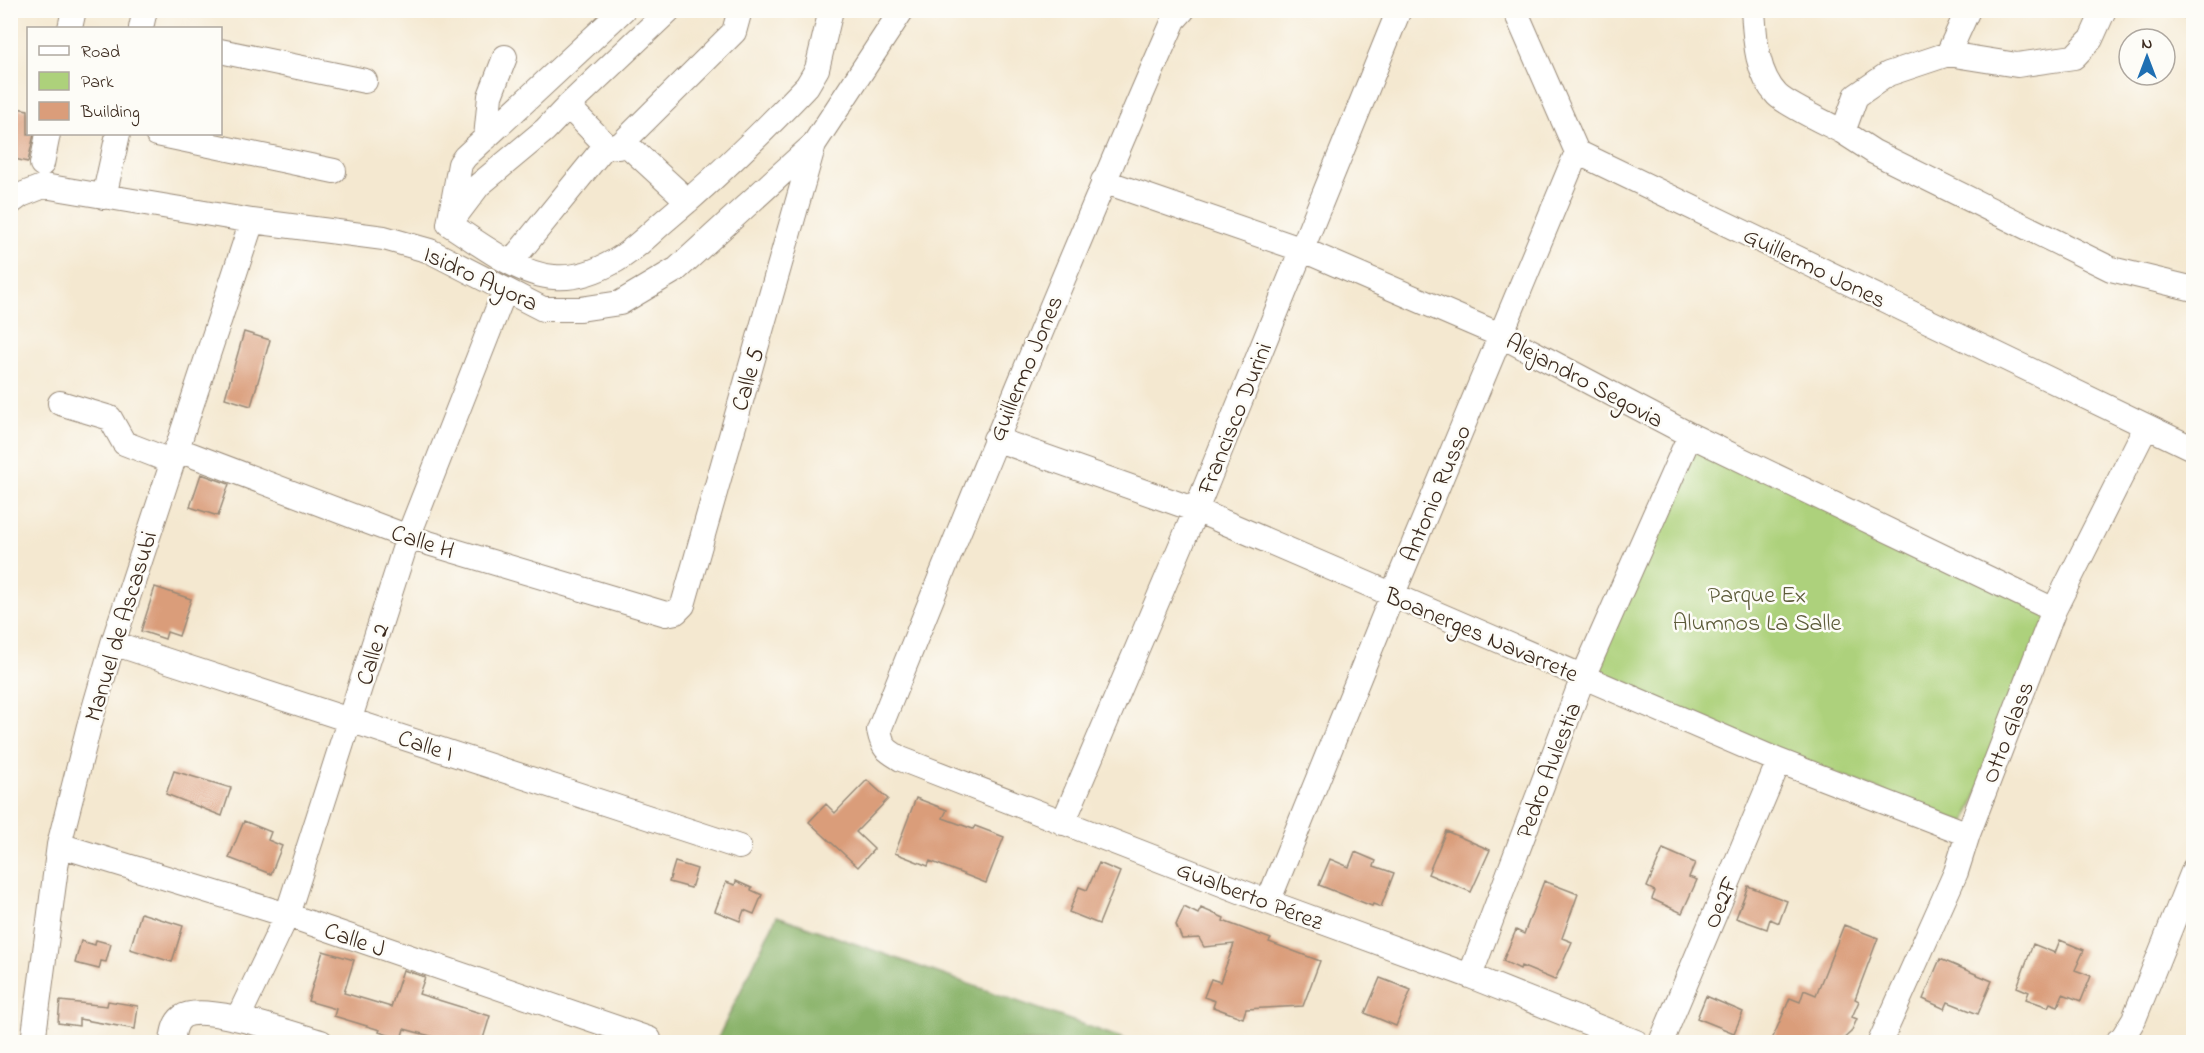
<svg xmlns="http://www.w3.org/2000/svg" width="2204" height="1053" font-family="'Indie Flower',sans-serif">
	<rect width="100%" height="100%" fill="#fdfcf7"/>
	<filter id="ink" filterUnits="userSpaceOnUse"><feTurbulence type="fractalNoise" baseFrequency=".0167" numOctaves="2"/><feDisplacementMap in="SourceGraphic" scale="12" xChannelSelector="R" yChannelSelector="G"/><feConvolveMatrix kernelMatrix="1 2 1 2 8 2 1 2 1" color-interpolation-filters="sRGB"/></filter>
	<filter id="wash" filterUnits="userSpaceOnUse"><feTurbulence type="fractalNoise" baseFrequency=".008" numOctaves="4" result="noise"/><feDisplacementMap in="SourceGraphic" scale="24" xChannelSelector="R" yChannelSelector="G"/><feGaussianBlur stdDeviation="1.35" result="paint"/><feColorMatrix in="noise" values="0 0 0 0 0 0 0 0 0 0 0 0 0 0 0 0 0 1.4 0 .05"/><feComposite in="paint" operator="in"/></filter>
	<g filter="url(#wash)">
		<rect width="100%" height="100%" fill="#f4e8d0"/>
		<path fill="#add17b" stroke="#747e4c" stroke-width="1.5" d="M1690,435L2054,610L1965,823L1583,677Z"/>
		<path fill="#8ab36b" stroke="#626e44" stroke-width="1.5" d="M777,916L1132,1042H716Z"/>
		<g id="blocks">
			<path fill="#da9d7a" d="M10,107L28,110V134H34L28,162L10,158Z
				M244,332L270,340L251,406L225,398Z
				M201,474L229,484L218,516L190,507Z
				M155,587L191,599L179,636L167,632L165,639L141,631Z
				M174,771L231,788L222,816L166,794Z
				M867,780L888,799L856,832L874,849L858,867L809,822L826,804L835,813Z
				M916,798L947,810L943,818L973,829L975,826L1004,837L986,883L930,861L928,866L895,853Z
				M244,821L271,832L268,840L282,846L271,874L229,858Z
				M1446,831L1490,850L1471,892L1428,874Z
				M1663,849L1695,863L1689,877L1697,880L1682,913L1652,899L1655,891L1647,887Z
				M1355,852L1376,861L1374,866L1394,873L1381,907L1373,904L1372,906L1319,885L1330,859L1349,867Z
				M675,862L697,869L691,888L669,882Z
				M1099,863L1120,872L1099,924L1069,912L1079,887L1087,890Z
				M736,881L752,888L751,890L762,895L754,914L744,910L740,921L715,911L726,882L735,885Z
				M1544,881L1578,894L1562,938L1572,942L1555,980L1521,966L1520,969L1503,961L1516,930L1524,934Z
				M1748,886L1787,901L1779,923L1770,919L1767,929L1736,918Z
				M1184,907L1198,914L1201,908L1224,918L1223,921L1271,939L1269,942L1320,961L1303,1006L1246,1009L1243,1018L1213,1007L1215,1001L1204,997L1211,979L1220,982L1234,944L1204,947L1199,938L1182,939L1176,925Z
				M141,913L183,926L172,962L130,949Z
				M1844,925L1878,938L1855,999L1859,1001L1852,1017L1857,1019L1851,1032L1840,1042H1771L1790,998L1800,1002L1804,990L1816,995Z
				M96,940L111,944L106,962L101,961L99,969L75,963L81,941L95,945Z
				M2060,940L2084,950L2075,970L2091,976L2081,1001L2063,994L2058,1006L2050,1003L2048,1007L2026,999L2029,992L2017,987L2033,944L2055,953Z
				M323,951L354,960L344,993L391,1007L403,970L425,977L419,994L490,1016L482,1042H453L404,1029L401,1039L379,1032L380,1030L334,1016L336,1009L308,1001Z
				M1940,959L1992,981L1978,1014L1948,1002L1945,1009L1923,999Z
				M1380,978L1411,990L1396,1026L1365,1013Z
				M1706,996L1743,1012L1734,1033L1697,1018Z
				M60,1001L107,1006L108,1001L138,1006L135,1029L79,1019V1026L58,1023Z"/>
		</g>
	</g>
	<g filter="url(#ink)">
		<use href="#blocks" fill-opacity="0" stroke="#988977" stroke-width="1.5"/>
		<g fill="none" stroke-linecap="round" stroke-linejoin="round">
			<defs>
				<path id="minor" d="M623,10L465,157L460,164L449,224C479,243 519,275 554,277C576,279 597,271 615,261C635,250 651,232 668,218C717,177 763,132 807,86L817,69L831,10
					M1183,10L1174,20C1071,255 974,492 879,730C883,749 886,750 901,759L1268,902L1470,976L1636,1042
					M1515,10L1577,152L2194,449
					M1753,10C1755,39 1756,73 1777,95C1787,105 1828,124 1843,132
					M2104,10L2091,39L2074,57L2017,65L1948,54L1888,74L1856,96L1843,132L1874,152L2111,269L2194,289
					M70,28L74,10
					M141,28L145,10
					M220,51L365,81
					M1948,54L1968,10
					M568,106L606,145L618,147L734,32L740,10
					M157,134L334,171
					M486,138L490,96L505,57
					M624,142L688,201
					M42,164L48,134
					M1103,181L1303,250L1500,335L1690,435L2054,610
					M104,197L118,134
					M10,203L21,195L44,186L252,221L384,238L430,251L543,309H580L620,303L677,269L814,144L902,10
					M451,222L479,185L545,130L568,106L669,10
					M511,262L606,145
					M60,403L110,418L124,443L173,462
					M995,439L1196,510L1779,761L1968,834
					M176,449L408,537L666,614L676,612L683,605L814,144
					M113,643L739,847
					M1063,823L1196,510L1399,10
					M59,845L287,915L649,1039
					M1268,902L1392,596L1577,152
					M1470,976L1583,677L1690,435
					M238,1018L287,915L408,537L505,290
					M33,1042L59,845L89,726L113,643L252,221
					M172,1042C173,1034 174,1023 182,1017C203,1002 295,1035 321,1042
					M1661,1042L1779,761
					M1880,1042L1956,872L1968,834L2054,610L2146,427
					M2117,1042L2123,1037L2134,1019L2194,869"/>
			</defs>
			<use href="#minor" stroke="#988977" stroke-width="26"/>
			<path stroke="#988977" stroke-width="4" stroke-dasharray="1.5 4.5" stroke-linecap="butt" d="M2167,10L2194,20"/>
			<use href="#minor" stroke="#fff" stroke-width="24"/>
		</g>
	</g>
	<g text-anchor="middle" stroke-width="5" stroke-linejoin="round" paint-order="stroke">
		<g font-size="24" fill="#3b2a1e" stroke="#fdfcf7">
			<text transform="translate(1815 267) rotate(26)" y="8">Guillermo Jones</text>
			<text transform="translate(481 278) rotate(25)" y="8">Isidro Ayora</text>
			<text transform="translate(1025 368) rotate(-67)" y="8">Guillermo Jones</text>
			<text transform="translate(747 379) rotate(-74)" y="8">Calle 5</text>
			<text transform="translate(1585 380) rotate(28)" y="8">Alejandro Segovia</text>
			<text transform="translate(1234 418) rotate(-68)" y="8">Francisco Durini</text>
			<text transform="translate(1435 493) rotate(-67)" y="8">Antonio Russo</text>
			<text transform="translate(423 541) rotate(18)" y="8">Calle H</text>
			<text transform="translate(120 626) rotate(-73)" y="8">Manuel de Ascasubi</text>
			<text transform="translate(1482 634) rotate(23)" y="8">Boanerges Navarrete</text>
			<text transform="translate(372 654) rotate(-73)" y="8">Calle 2</text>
			<text transform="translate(2007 732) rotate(-69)" y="8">Otto Glass</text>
			<text transform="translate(426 745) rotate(18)" y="8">Calle I</text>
			<text transform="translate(1548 770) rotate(-69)" y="8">Pedro Aulestia</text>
			<text transform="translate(1250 895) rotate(21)" y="8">Gualberto Pérez</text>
			<text transform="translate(1720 902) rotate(-67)" y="8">Oe2F</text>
			<text transform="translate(355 939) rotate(19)" y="8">Calle J</text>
		</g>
		<g font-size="24" fill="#5d5c3a" stroke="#fdfcf7">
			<text x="1757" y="602">Parque Ex<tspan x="1757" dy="28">Alumnos La Salle</tspan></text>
		</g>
	</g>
	<rect width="2204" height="1053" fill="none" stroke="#fdfcf7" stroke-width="36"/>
	<rect x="27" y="27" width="195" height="108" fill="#fdfcf7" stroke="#afa8a0" stroke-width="1.5"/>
	<rect x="39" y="46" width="30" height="9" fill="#ffffff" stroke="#afa8a0" stroke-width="1.5"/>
	<text x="81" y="57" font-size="18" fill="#3b2a1e">Road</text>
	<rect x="39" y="72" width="30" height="18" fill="#add17b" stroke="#afa8a0" stroke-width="1.5"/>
	<text x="81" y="87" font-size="18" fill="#3b2a1e">Park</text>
	<rect x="39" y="102" width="30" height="18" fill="#da9d7a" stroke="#afa8a0" stroke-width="1.5"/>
	<text x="81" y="117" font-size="18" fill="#3b2a1e">Building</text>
	<g transform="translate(2147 57)"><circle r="28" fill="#fdfcf7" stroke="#afa8a0" stroke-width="1.5"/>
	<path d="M0-4.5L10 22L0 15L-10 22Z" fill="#1f6fb2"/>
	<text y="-9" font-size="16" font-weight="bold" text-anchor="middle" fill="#3b2a1e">N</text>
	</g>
</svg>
